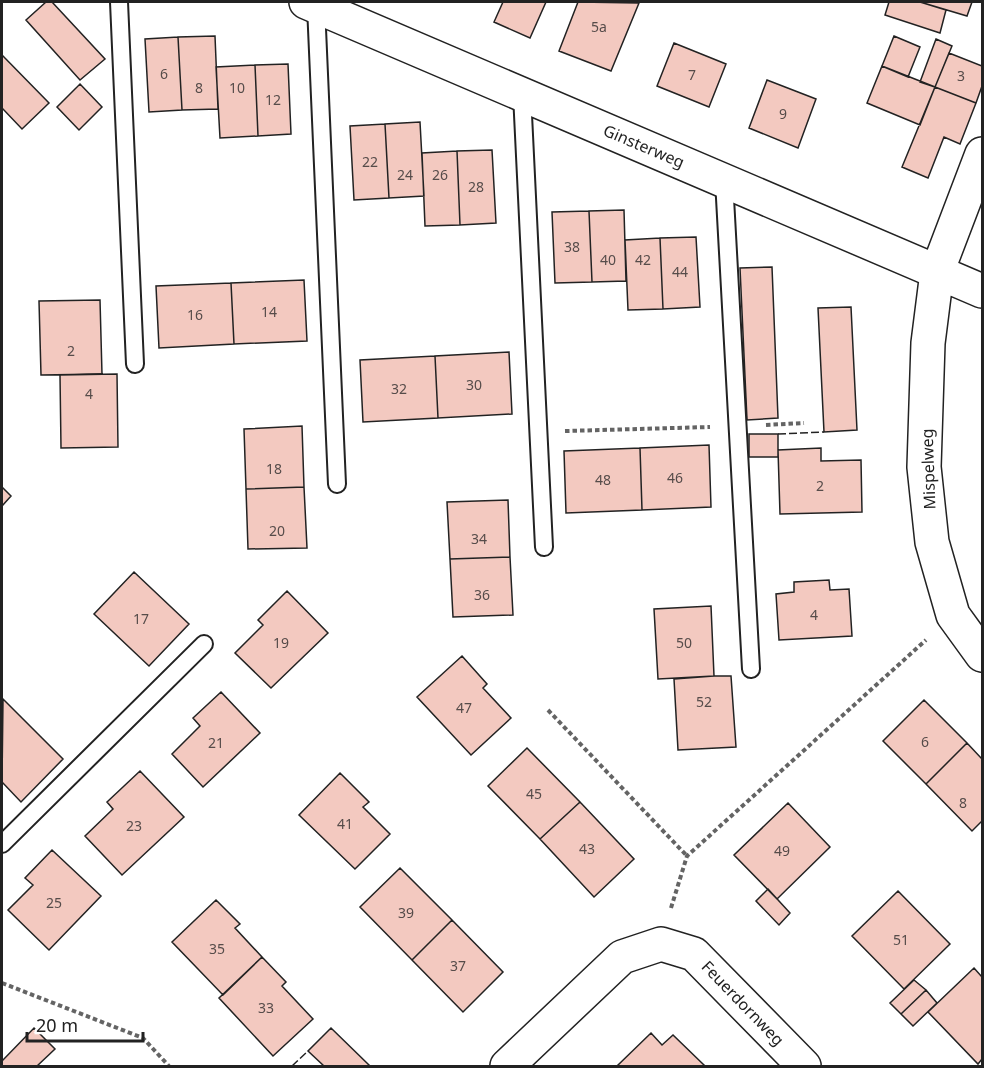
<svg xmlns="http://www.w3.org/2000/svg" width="984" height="1068" font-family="'Noto Sans',sans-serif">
	<rect width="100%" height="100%" fill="#fff"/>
	<path fill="#f3c9c0" stroke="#222" stroke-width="1.5" d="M46,2H52L105,59L80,80L26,20Z
		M503,2H546L530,38L494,22Z
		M578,2L639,3L611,71L559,51Z
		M889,2H920L946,10L940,33L885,15Z
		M920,2H972L967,16Z
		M215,36L218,109L182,110L178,37Z
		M894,36L920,47L908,77L882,66Z
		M178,37L182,110L149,112L145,39Z
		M936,39L952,46L935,87L920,82Z
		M674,43L726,64L709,107L657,86Z
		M949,53L982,66V86L976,103L935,87Z
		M2,55L49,103L22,129L2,108Z
		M288,64L291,134L258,136L255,65Z
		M255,65L258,136L220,138L216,67Z
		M882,66L935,87L920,125L867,103Z
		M767,80L816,99L798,148L749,128Z
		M80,84L102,107L79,130L57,107Z
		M935,87L976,103L960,144L944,137L928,178L902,167Z
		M420,122L424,196L389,198L385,124Z
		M385,124L389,198L354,200L350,126Z
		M492,150L496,223L460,225L457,151Z
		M457,151L460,225L425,226L422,153Z
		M624,210L626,281L592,282L589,211Z
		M589,211L592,282L555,283L552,212Z
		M696,237L700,307L663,309L660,238Z
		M660,238L663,309L628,310L625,240Z
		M772,267L778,418L747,420L740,268Z
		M304,280L307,341L234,344L231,283Z
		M231,283L234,344L159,348L156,286Z
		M100,300L102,374L41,375L39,301Z
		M851,307L857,430L824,432L818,308Z
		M509,352L512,414L438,418L435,356Z
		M435,356L438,418L363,422L360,360Z
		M117,374L118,447L61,448L60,375Z
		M302,426L304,487L246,489L244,429Z
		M749,434H778V457H749Z
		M709,445L711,507L642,510L640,448Z
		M640,448L642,510L566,513L564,451Z
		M821,448V461L861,460L862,512L780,514L778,450Z
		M2,487L11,496L2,506Z
		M304,487L307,548L248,549L246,489Z
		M508,500L510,557L450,559L447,502Z
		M510,557L513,615L453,617L450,559Z
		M134,572L189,624L149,666L94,614Z
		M829,580L830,590L849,589L852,636L779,640L776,594L794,592V582Z
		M287,591L328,633L271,688L235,653L263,625L258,620Z
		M711,606L714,676L658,679L654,609Z
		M462,656L487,684L483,688L511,718L471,755L417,697Z
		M714,676H731L736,747L678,750L674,679Z
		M221,692L260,733L203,787L172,754L200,726L193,718Z
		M3,699L63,759L21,802L2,782Z
		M924,700L967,743L926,784L883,741Z
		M967,743L982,759V821L972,831L926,784Z
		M527,748L580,802L540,839L488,786Z
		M140,771L184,817L122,875L85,836L113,809L107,802Z
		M340,773L369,802L363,807L390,834L355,869L299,815Z
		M580,802L634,859L594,897L540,839Z
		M788,803L830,847L777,899L734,855Z
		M52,850L101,896L49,950L8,910L33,885L25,878Z
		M400,868L452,920L412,960L360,907Z
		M768,889L790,913L779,925L756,901Z
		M898,891L950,944L904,989L852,936Z
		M216,900L240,924L235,928L262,957L223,995L172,942Z
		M452,920L503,972L463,1012L412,960Z
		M262,957L286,982L282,986L313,1019L273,1056L219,998Z
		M974,968L982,977V1059L978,1064L928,1012Z
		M914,980L926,990L901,1014L890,1003Z
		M926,990L937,1003L913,1026L901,1014Z
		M34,1028L55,1049L37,1066H2V1061Z
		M331,1028L370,1066H324L308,1051Z
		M651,1033L662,1045L673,1035L705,1066H617Z"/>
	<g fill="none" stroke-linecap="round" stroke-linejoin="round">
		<defs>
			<path id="lane" d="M119,2L135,364
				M316,6L337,484
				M522,94L544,547
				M724,180L751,669
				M2,844L204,644"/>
			<path id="street" d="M306,2L982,291
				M982,154L937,272L928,343L924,467L932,542L953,615L982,655
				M507,1066L622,957L661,944L694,954L804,1066"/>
		</defs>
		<use href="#lane" stroke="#222" stroke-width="20"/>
		<use href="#street" stroke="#222" stroke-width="36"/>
		<path stroke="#646464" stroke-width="4" stroke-dasharray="4.5 3" stroke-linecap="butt" d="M766,425L804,423
			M565,431L710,427
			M548,710L687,856
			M671,908L687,856L926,640
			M2,983L143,1038L169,1066"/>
		<use href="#lane" stroke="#fff" stroke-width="16"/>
		<use href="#street" stroke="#fff" stroke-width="33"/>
		<path stroke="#222" stroke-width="1.5" stroke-dasharray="8 3" stroke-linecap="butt" d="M778,434L824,432
			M292,1066L308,1051"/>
	</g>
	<g text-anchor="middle" stroke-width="4.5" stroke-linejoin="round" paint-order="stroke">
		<g font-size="14" fill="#564c4a">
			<text x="599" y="32">5a</text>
			<text x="164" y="79">6</text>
			<text x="692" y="80">7</text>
			<text x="961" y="81">3</text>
			<text x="199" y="93">8</text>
			<text x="237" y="93">10</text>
			<text x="273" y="105">12</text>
			<text x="783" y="119">9</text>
			<text x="370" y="167">22</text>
			<text x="405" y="180">24</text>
			<text x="440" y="180">26</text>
			<text x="476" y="192">28</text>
			<text x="572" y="252">38</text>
			<text x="608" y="265">40</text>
			<text x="643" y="265">42</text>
			<text x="680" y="277">44</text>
			<text x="269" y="317">14</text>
			<text x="195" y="320">16</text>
			<text x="71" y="356">2</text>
			<text x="474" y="390">30</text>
			<text x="399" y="394">32</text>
			<text x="89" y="399">4</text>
			<text x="274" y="474">18</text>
			<text x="675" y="483">46</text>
			<text x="603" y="485">48</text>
			<text x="820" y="491">2</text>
			<text x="277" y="536">20</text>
			<text x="479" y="544">34</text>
			<text x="482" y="600">36</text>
			<text x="814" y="620">4</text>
			<text x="141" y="624">17</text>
			<text x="281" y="648">19</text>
			<text x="684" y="648">50</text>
			<text x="704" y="707">52</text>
			<text x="464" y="713">47</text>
			<text x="925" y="747">6</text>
			<text x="216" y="748">21</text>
			<text x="534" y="799">45</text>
			<text x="963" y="808">8</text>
			<text x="345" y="829">41</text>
			<text x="134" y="831">23</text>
			<text x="587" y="854">43</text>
			<text x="782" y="856">49</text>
			<text x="54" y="908">25</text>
			<text x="406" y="918">39</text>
			<text x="901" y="945">51</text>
			<text x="217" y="954">35</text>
			<text x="458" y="971">37</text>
			<text x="266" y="1013">33</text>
		</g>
		<g font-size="16" fill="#222" stroke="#fff">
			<text transform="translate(644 146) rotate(23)" y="6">Ginsterweg</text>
			<text transform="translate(928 469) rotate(-92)" y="6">Mispelweg</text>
			<text transform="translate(743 1003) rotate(46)" y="6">Feuerdornweg</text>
		</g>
	</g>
	<rect width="984" height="1068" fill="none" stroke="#222222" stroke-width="6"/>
	<path d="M27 1032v9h116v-9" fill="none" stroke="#222222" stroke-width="3"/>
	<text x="36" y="1032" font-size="18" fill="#222222" stroke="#ffffff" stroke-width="4.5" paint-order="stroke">20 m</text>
</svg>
